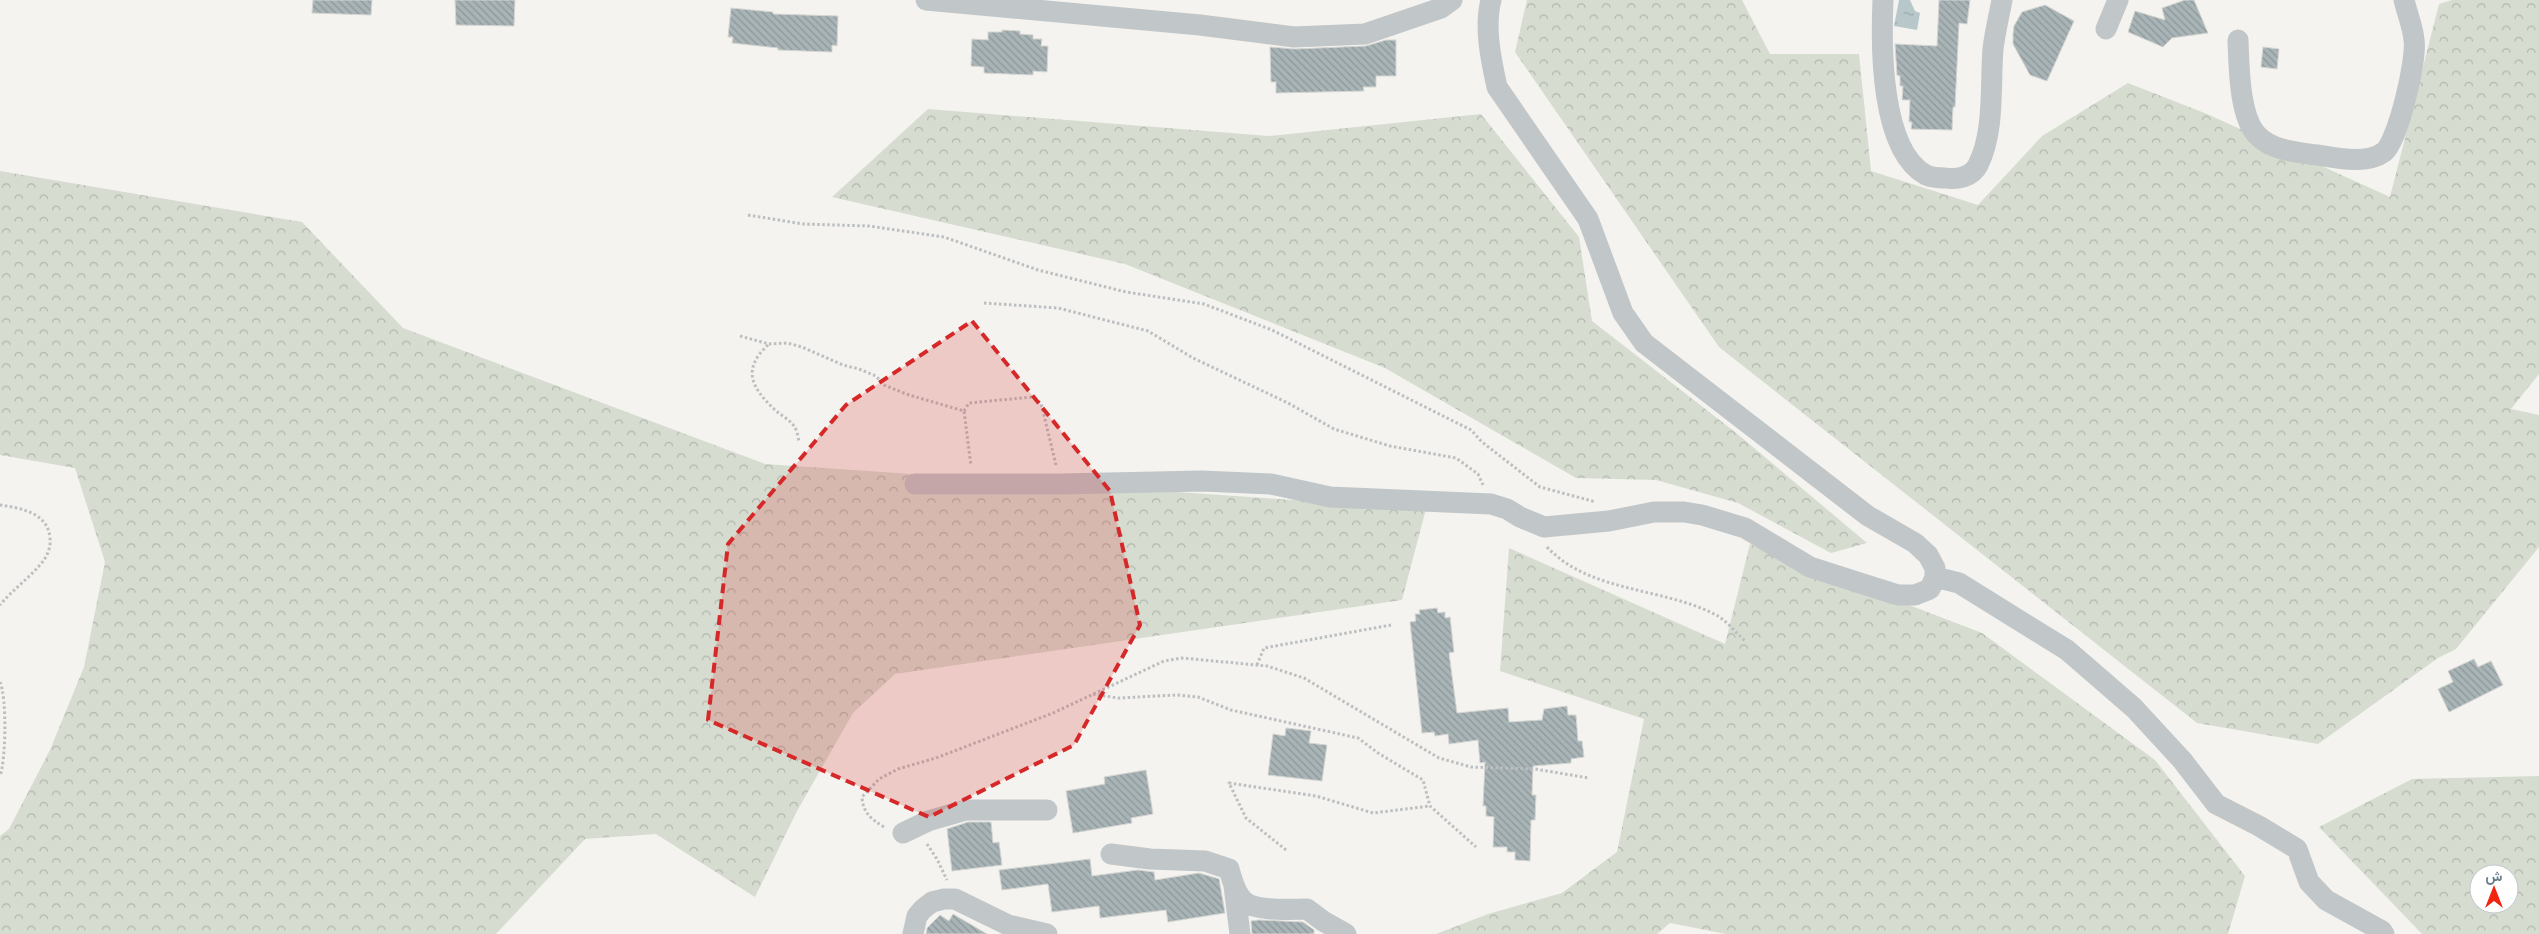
<svg xmlns="http://www.w3.org/2000/svg" width="2539" height="934" font-family="'Public Sans',Vazirmatn,sans-serif">
	<defs>
		<pattern id="forest-crowns" width="20" height="18" patternUnits="userSpaceOnUse" patternTransform="scale(1.25)"><rect width="20" height="18" fill="#d6dcd0"/><path d="M2 6a3 3 0 1 1 6 0M12 15a3 3 0 1 1 6 0" fill="none" stroke="#b1b7ae"/></pattern>
		<pattern id="water-ripples" width="26" height="14" patternUnits="userSpaceOnUse" patternTransform="scale(1.25)"><rect width="26" height="14" fill="#b8c8ca"/><path d="M2 4q2-2 4 0t4 0M15 11q2-2 4 0t4 0" fill="none" stroke="#99a7a9"/></pattern>
		<pattern id="building-back-hatch" width="6" height="6" patternUnits="userSpaceOnUse" patternTransform="scale(1.25)"><rect width="6" height="6" fill="#a9b4b7"/><path d="M-1 5l2 2M0 0l6 6M5-1l2 2" fill="none" stroke="#8d979a"/></pattern>
	</defs>
	<rect width="100%" height="100%" fill="#f4f3ef"/>
	<path fill="url(#forest-crowns)" fill-rule="evenodd" d="M1527,0H1742L1770,54H1859L1871,171L1978,205L2042,136L2128,83L2207,114L2390,197L2439,4L2452,0H2539V374L2511,409L2539,415V547L2456,649L2438,658L2318,744L2197,723L1719,347L1515,52Z
		M928,109L1269,136L1481,114L1579,237L1592,321L1735,432L1867,543L1831,553L1738,503L1656,480L1576,478L1385,368L1125,264L832,197Z
		M0,171L302,222L403,328L765,464L1426,509L1402,600L895,674L853,713L797,811L755,897L656,834L585,839L496,934H0V836L9,829L50,750L84,667L105,562L75,468L0,455Z
		M1750,544L1982,633L2155,760L2245,876L2228,934H1726L1670,923L1657,934H1436L1488,914L1562,893L1617,852L1644,719L1500,671L1509,548L1725,644Z
		M2539,776V934H2422L2319,827L2412,779ZM2479,874H2509V904H2479Z"/>
	<path fill="url(#water-ripples)" d="M1899,0H1910L1915,11L1920,13L1917,30L1894,26Z"/>
	<path fill="url(#building-back-hatch)" stroke="#d5d5d2" d="M313,0H372L371,15L312,13Z
		M455,0H515L514,26L456,25Z
		M1939,0H1970L1967,24L1959,23L1955,107H1953L1952,130L1911,129L1912,122H1909L1910,100H1902L1903,86H1900V76L1897,75L1895,44L1937,46Z
		M2185,0H2194L2208,33L2172,38L2163,47L2128,32L2135,11L2165,20L2162,8Z
		M2045,5L2074,21L2047,81L2030,75L2013,44V34L2014,26L2022,12Z
		M731,8L773,12V14L838,16L837,46L832,45V52L778,50V48L732,43L733,37H728Z
		M1002,30L1020,31V34L1033,35V39H1042L1041,46H1048L1047,72L1033,71V75L984,73V67L971,66L972,39L988,40V32H1002Z
		M1386,40H1396V76H1376V87H1363L1364,91L1276,93V82H1271L1270,47L1295,49L1366,46Z
		M2263,47L2279,49L2277,69L2261,67Z
		M1437,608L1438,613L1445,612V618L1450,617L1454,652L1449,653L1457,713L1508,708L1509,722L1542,720L1544,709L1567,706L1568,715H1576L1578,741H1582L1584,757L1571,759V763L1533,766L1532,795H1536L1535,820H1531L1530,861L1515,860V852H1507V847H1493L1494,817L1486,816V806H1483L1485,762L1480,763L1478,740L1449,744L1448,734L1435,736L1434,732L1422,733L1410,622L1416,621L1415,614H1420L1419,610Z
		M2474,659L2478,667L2491,661L2503,685L2449,712L2438,689L2453,682L2448,671Z
		M1286,728L1311,731L1309,743L1327,745L1322,781L1268,775L1273,734L1285,736Z
		M1146,770L1153,814L1131,818L1132,823L1073,833L1066,791L1105,784L1104,777Z
		M968,822H991L993,843L999,842L1002,865L952,871L947,829Z
		M1090,859L1092,876L1138,870L1154,872L1155,880L1199,873L1219,879L1225,913L1168,922L1166,910L1100,918L1099,906L1052,912L1048,884L1002,890L999,870Z
		M953,914L987,934H926L927,928L940,915L949,921Z
		M1259,920L1303,922L1314,930V934H1252L1251,921Z"/>
	<g fill="none" stroke-linecap="round" stroke-linejoin="round">
		<path stroke="#bcbfc1" stroke-width="3" stroke-dasharray="2.5 2.5" stroke-linecap="butt" d="M748,215L803,224L869,226L944,237L1038,270L1126,292L1204,304L1272,330L1471,430L1482,442L1540,487L1596,502
			M984,303L1058,308L1148,331L1193,358L1288,403L1334,429L1390,446L1456,458L1478,474L1483,485
			M740,336L769,344L787,343L802,347L843,365L859,369L876,376L884,385L909,395L964,411L971,466
			M768,345C742,369 751,387 774,409C780,415 789,419 794,426C797,430 798,437 799,441
			M964,411L969,403L1032,397L1041,403L1056,465
			M0,505C21,508 48,513 50,538C51,546 48,554 44,560C31,577 13,589 0,605
			M1547,547C1590,593 1663,587 1716,615C1726,620 1736,633 1745,641
			M1257,665L1264,648L1391,625
			M0,682C7,698 6,760 0,776
			M1093,694L1118,698L1177,695L1198,697L1231,710L1358,738L1378,753L1423,780L1430,806L1476,847
			M884,827C871,819 863,813 862,797L879,779L898,769L936,758L1053,713L1164,661L1182,658L1267,666L1304,678L1439,758L1471,767L1535,769L1589,778
			M927,844L937,859L947,880
			M1286,850L1246,818L1229,783L1316,796L1373,813L1430,806"/>
		<path stroke="#c1c6c8" stroke-width="21" d="M926,0L1200,25L1294,37L1365,34L1441,8L1452,0
			M1491,0C1484,27 1491,60 1497,87L1588,219L1623,313L1644,343L1868,516L1915,543L1928,555L1935,568V577L1959,583L2067,650L2134,708L2182,760L2216,804L2259,826L2297,849L2309,882L2326,900L2382,931L2384,934
			M1883,0C1881,45 1880,150 1926,175C1931,177 1939,178 1945,178C1957,180 1972,177 1978,165C1995,131 1990,86 1993,49C1995,32 1999,16 2002,0
			M2106,29L2118,0
			M2238,40C2239,65 2239,116 2257,135C2272,151 2297,152 2317,155C2337,158 2366,165 2384,152C2398,141 2417,59 2414,40C2413,27 2407,13 2404,0
			M915,484H1060L1202,481L1271,484L1330,497L1491,504L1507,509L1520,517L1544,527L1609,521L1654,512H1684L1702,515L1745,528L1810,567L1863,584L1898,595H1915L1930,589L1935,577
			M903,833L928,821L966,810H1047
			M1111,854L1150,859L1205,861L1229,869C1232,880 1236,895 1245,902C1258,912 1291,909 1307,909L1323,921L1346,934
			M1234,886L1240,934
			M913,934L917,916L923,909L932,902L944,899H955L1008,925L1047,934"/>
	</g>
	<path fill="#d62828" fill-opacity="0.2" stroke="#d62828" stroke-width="4" stroke-dasharray="10 6" stroke-linejoin="round" d="M972,321L1110,491L1140,625L1074,745L929,817L708,720L728,544L846,405Z"/>
	<g transform="translate(2494 889)"><circle r="24" fill="#ffffff" stroke="#bfc9cd"/>
	<path d="M0-4L9 19L0 12L-9 19Z" fill="#f22511"/>
	<text y="-8" font-size="14" font-weight="bold" text-anchor="middle" fill="#607883">ش</text>
	</g>
</svg>
